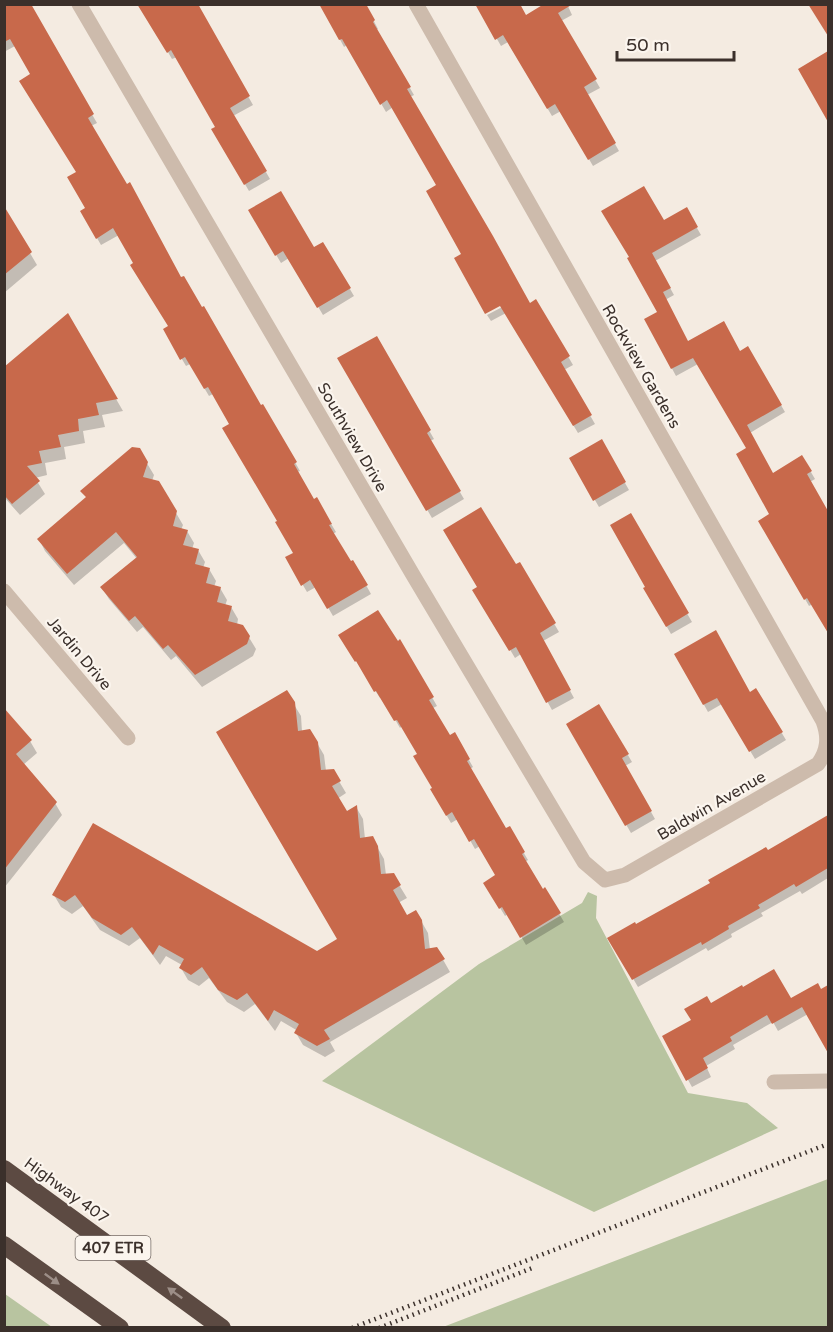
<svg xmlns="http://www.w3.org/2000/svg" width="833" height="1332" font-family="'Varela Round',sans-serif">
	<rect width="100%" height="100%" fill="#f4ebe1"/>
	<path fill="#b8c4a0" d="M588,892L597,896L596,918L688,1093L747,1103L778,1128L594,1212L322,1081L479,964L582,903Z
		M828,1179V1327H443Z
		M5,1294L52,1327H5Z"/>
	<path fill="#0003" d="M4,4H28L97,123L91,126L181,279L261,407L263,406L300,471L297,472L314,501L316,499L336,532L333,534L350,563L353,562L371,594L333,616L316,587L307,592L287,558L295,553L231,425L213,394L209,396L190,364L186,366L165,330L170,327L119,235L101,245L82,212L87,208L78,172L32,75L15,46L4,52Z
		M196,4L253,105L233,116L270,179L249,191L213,130L217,127L177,57L172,59L142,8Z
		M321,4H365L378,29L376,30L414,95L410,97L529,305L536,301L573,365L564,370L595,424L578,433L506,313L491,321L487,315L508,304L463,254L438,186L393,107L386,112L347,45L344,47Z
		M477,4L525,17L567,4L572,15L561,21L600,88L587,95L619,151L593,166L561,111L552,116L508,42L501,46Z
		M828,53V119L800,70Z
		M4,209L37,265L4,293Z
		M686,209L701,235L655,261L674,295L665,300L688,343L740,352L747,348L785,412L750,433L773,475L802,457L815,479L810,482L828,514V631L813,604L809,606L760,521L771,515L748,449L698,364L676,376L646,320L659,313L629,258L664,222Z
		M250,211L313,249L323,244L354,296L323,315L289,258L281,263Z
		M68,316L123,411L102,415L105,427L83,431L85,443L64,447L66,459L45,463L47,475L35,478L45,494L20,515L4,497V369Z
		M376,338L434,439L430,441L464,499L432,518L339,359Z
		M601,441L629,490L599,507L571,459Z
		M139,450L154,475L152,481L158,482L183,525L181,530L187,531L194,543L192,549L198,550L205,562L203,568L209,569L216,581L214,587L220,588L227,600L225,606L231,607L238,619L237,625L242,626L256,649L253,656L202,687L176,656L171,660L143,627L137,632L109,599L102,588L137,559L124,543L74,585L45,551L39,539L87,498L82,491Z
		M630,515L692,622L671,634L645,589L647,587Z
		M519,564L559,632L543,641L574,698L552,710L521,654L515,658L479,598Z
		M340,636L397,643L400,641L437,706L433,708L450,737L454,734L473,767L470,769L506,830L509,828L528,860L525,862L542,891L545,889L564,922L526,945L508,914L505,916L485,883L497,876L480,846L475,849L458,819L451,823L432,790L434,788L419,754L402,726L400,728L382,697L380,698Z
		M676,654L749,694L756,690L786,740L755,759L722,704L708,712Z
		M293,703L301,716L302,732L310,731L324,755L326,771H333L346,793L337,799L346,813L356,807L363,819L365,839L372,838L384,859L386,875H393L407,898L398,903L407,918L416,912L428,933L430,950L437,949L450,972L330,1042L335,1051L325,1057L303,1045L296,1033L298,1031L281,1021L275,1031L255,1004L244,1012L227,1002L209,978L199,986L188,980L181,968L182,965L166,956L160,965L140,938L129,946L100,930L83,906L72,914L61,907L54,895L94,825L317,952L339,940L218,732Z
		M599,706L632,762L625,766L655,819L631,833L568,724Z
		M4,711L30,741L37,753L23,765L55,803L62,815L4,888Z
		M828,817V878L802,894L800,891L761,913L763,916L731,934L732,937L708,951L706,948L638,987L610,939L636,926Z
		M828,987V1046L827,1047L808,1014L778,1031L773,1022L733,1045L735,1049L706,1066L711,1077L692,1087L664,1037L693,1021L710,1005L790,1000L821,991Z"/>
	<path fill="#c8694b" d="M4,4H31L94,114L88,118L127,184L130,182L181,277L184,276L202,307L204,306L261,405L263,404L297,462L294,464L314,499L317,497L332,524L329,525L351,561L353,560L368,585L327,609L310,580L301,586L285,557L293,553L275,522L277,521L222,428L229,424L208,387L204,389L185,357L180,360L163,329L168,326L130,265L133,263L113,228L96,239L80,211L85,208L67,177L76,172L19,81L30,74L10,39L4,42Z
		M137,4H198L250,96L230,108L267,171L244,185L211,129L215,127L171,50L167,53Z
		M319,4H366L375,20L373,22L411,87L407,89L493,236L530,303L536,299L570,356L561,362L592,415L573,426L500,306L485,314L454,258L461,254L426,191L436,185L387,100L380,105L342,39L339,40Z
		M475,4H520L526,15L544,4H573L558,13L597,79L584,87L616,143L588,160L555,104L547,109L503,35L495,40Z
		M808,4H828V36Z
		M828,51V122L798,69Z
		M644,186L664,220L687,207L698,227L652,253L671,288L663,292L688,341L724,321L740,351L748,346L782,405L747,425L773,473L802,455L812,471L807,474L828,511V633L807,598L804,600L758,521L769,514L736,454L746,448L693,358L671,369L644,319L657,312L627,258L629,257L601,211Z
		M281,191L314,247L323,242L351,288L317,308L283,251L275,256L248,210Z
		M4,206L32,252L4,275Z
		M68,313L118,399L96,403L99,415L78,419L79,431L58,435L61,447L39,451L42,463L27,466L40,481L12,504L4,495V367Z
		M377,336L431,430L427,433L461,491L426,511L337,358Z
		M602,439L626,482L593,501L569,458Z
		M132,447L140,448L148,462L143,477L159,481L177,511L173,526L188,530L183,545L199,549L195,564L210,568L206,583L221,587L217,602L232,606L228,621L243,625L250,636L247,644L195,675L168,645L163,649L135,616L129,621L100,587L137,557L116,532L67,574L37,539L86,497L80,491Z
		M481,507L516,564L520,562L556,623L540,633L571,690L546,703L516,647L509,651L472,590L477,587L443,530Z
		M631,513L689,613L666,627L643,588L645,587L610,525Z
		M378,610L398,641L400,639L434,697L429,700L450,735L455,732L470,759L467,761L506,828L510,826L525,852L522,854L543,889L545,887L561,913L520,938L502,907L499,909L483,883L495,875L474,839L469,842L452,812L446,816L430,789L432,788L413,756L417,754L397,720L394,721L376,691L374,692L356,661L355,662L338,635Z
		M716,630L750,692L756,688L783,732L749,752L717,698L703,705L674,654Z
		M287,690L295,702L298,731L310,729L318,742L321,770L334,769L341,781L332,786L347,811L357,805L360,838L373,836L378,846L381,874L394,873L401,885L393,890L407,915L416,910L422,920L425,949L437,947L445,959L324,1030L330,1039L317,1046L294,1033L299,1024L274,1010L268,1021L247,993L237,1000L218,990L202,967L191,975L179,968L184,959L159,945L153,955L132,927L121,935L92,918L75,895L65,902L52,895L93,823L317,951L337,939L216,732Z
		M599,704L629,754L622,758L652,811L625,826L566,724Z
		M4,708L32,740L16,754L57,802L4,870Z
		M828,815V868L796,887L794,884L758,905L760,908L728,926L729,929L702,945L701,942L632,980L607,938L635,922L636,924L710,883L708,880L766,847L768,850Z
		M774,969L791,998L818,983L821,989L828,985V1053L802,1007L772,1024L767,1015L730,1037L732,1041L703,1058L708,1068L686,1081L662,1036L691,1020L684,1009L707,996L711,1003L742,985L743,987Z"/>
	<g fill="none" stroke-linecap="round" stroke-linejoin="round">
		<path stroke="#cdbbac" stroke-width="15" d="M79,4L413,575L584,862L605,880L625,875L818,764C828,750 829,737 823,721L416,4
			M4,591L128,738
			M774,1082L828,1081"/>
		<path stroke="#5c4a42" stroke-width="18" d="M4,1169L222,1328
			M4,1245L120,1328"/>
		<path stroke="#3b302b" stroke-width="4.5" stroke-dasharray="1.5 4.5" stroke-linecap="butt" d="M352,1328L828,1144
			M379,1328L535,1267"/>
	</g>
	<defs><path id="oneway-solid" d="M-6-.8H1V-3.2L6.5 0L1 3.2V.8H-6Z" transform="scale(1.5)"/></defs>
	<g fill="#9c8e87">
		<use href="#oneway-solid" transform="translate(52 1279) rotate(36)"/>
		<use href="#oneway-solid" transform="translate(175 1293) rotate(-144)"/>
	</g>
	<g text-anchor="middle" stroke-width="4.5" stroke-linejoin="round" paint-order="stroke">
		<rect fill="#fbf5ee" stroke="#756b66" stroke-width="1.5" x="75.5" y="1236" width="75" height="24" rx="4.5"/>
		<g font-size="15" font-weight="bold" fill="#3b302b">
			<text x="113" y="1253">407 ETR</text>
		</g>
		<g font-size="16" fill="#3b302b" stroke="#fbf5ee">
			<text transform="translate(642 366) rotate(60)" y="6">Rockview Gardens</text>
			<text transform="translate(353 437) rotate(60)" y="6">Southview Drive</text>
			<text transform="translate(80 653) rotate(50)" y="6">Jardin Drive</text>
			<text transform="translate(711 805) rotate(-30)" y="6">Baldwin Avenue</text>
			<text transform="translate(67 1190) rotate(36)" y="6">Highway 407</text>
		</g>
	</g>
	<rect width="833" height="1332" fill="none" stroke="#3b302b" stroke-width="12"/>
	<path d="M617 51v9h117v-9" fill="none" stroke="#3b302b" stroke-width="3"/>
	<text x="626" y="51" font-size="18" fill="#3b302b" stroke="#fbf5ee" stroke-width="4.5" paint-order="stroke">50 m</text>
</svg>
